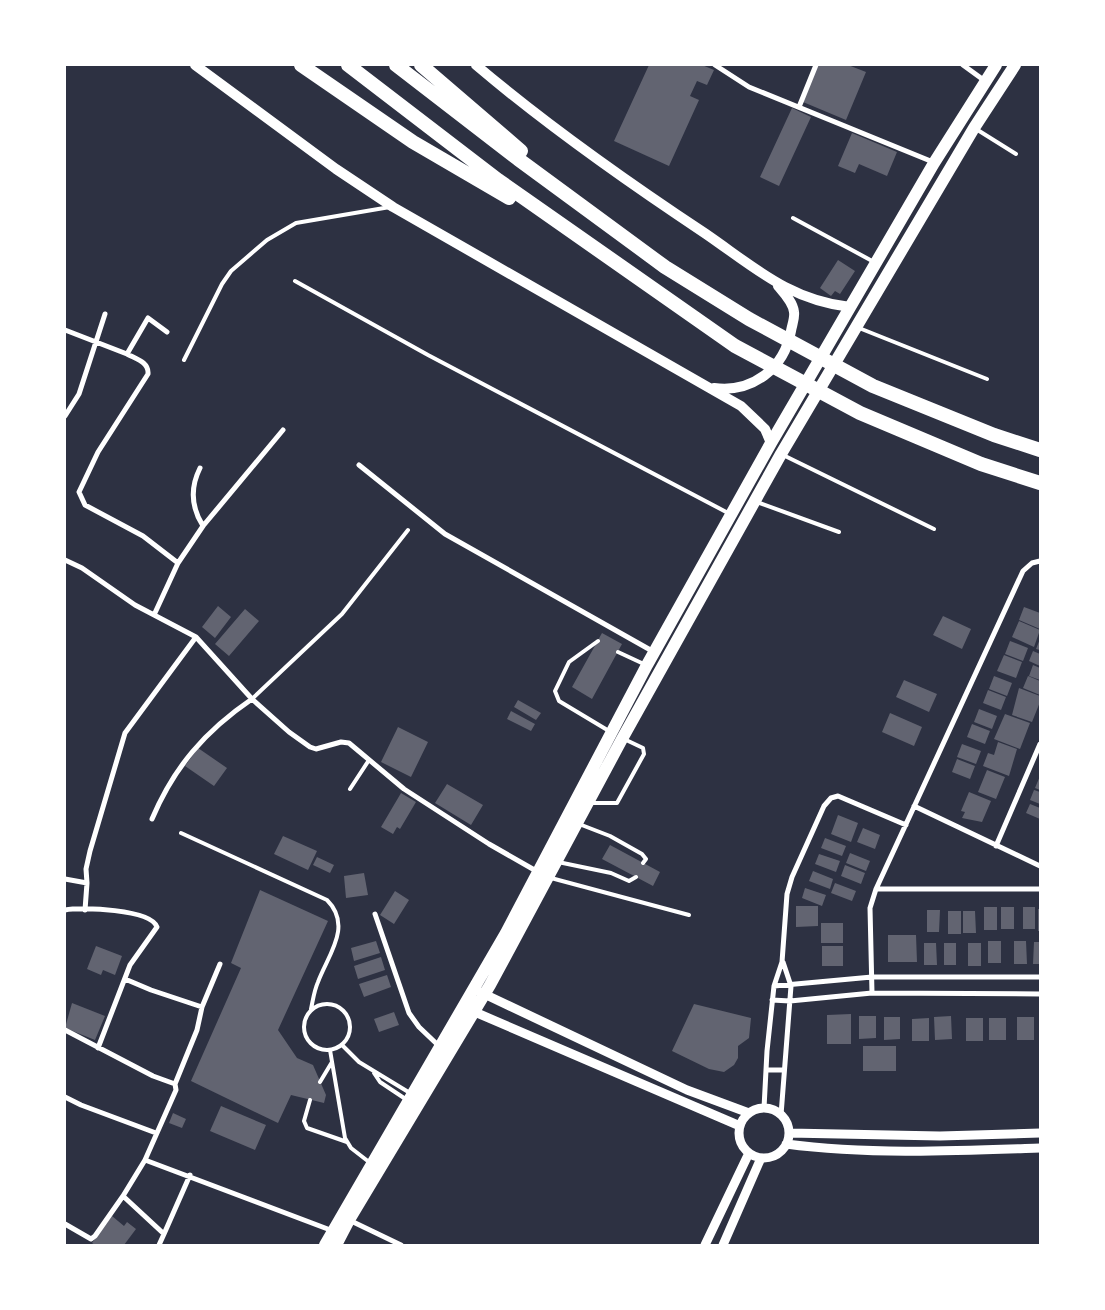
<svg xmlns="http://www.w3.org/2000/svg" width="1105" height="1310" font-family="'Roboto Condensed',sans-serif">
	<rect width="100%" height="100%" fill="#2d3142"/>
	<path fill="#626471" d="M649,65H702L714,70L707,85L697,81L690,96L699,100L669,166L614,141Z
		M818,65H848L866,72L846,120L803,102Z
		M792,108L811,117L779,186L760,177Z
		M852,133L897,152L887,176L859,164L855,173L838,166Z
		M838,260L855,271L840,294L835,291L831,296L820,288Z
		M218,606L231,617L215,638L202,627Z
		M1024,607L1040,613V629L1019,620Z
		M245,609L259,621L229,656L215,644Z
		M943,616L971,629L962,649L933,635Z
		M1019,621L1040,630L1034,647L1012,637Z
		M602,633L622,644L592,699L572,687Z
		M1040,639V650L1036,649Z
		M1010,641L1028,648L1023,661L1005,654Z
		M1033,651L1040,654V666L1029,661Z
		M1004,655L1022,662L1016,678L997,671Z
		M1033,665L1040,668V680L1029,676Z
		M994,676L1012,683L1007,696L989,689Z
		M1028,676L1040,681V695L1023,688Z
		M904,680L937,694L929,712L896,697Z
		M1019,688L1040,696V702L1032,722L1012,715Z
		M988,690L1006,697L1001,710L983,703Z
		M518,700L541,713L536,720L514,707Z
		M979,709L997,716L992,729L974,722Z
		M511,711L535,724L531,731L507,719Z
		M890,713L922,727L914,746L882,732Z
		M1005,714L1030,723L1020,749L994,739Z
		M972,724L990,731L985,744L967,737Z
		M398,727L428,742L411,777L381,762Z
		M998,742L1017,749L1009,776L983,766L988,753L994,755Z
		M962,744L981,751L976,764L957,757Z
		M198,748L227,768L214,786L185,766Z
		M957,759L975,766L970,779L952,772Z
		M987,770L1005,777L996,799L978,792Z
		M1040,776V790L1035,788Z
		M447,784L483,805L471,825L435,803Z
		M1034,790L1040,792V804L1030,800Z
		M969,792L991,801L982,822L962,818L965,812L961,811Z
		M401,793L416,802L400,829L397,827L393,834L381,827Z
		M1030,804L1040,808V819L1026,813Z
		M838,815L858,823L851,842L831,834Z
		M863,828L880,835L875,849L857,842Z
		M283,836L317,851L308,870L274,854Z
		M825,838L846,846L842,856L821,848Z
		M610,845L660,872L653,886L602,859Z
		M850,853L870,861L866,871L846,863Z
		M819,854L840,861L836,872L815,864Z
		M317,857L334,865L330,873L313,865Z
		M845,865L865,873L861,884L841,876Z
		M813,871L833,879L830,889L809,881Z
		M364,873L368,895L346,898L344,876Z
		M835,883L856,891L852,901L831,893Z
		M805,888L826,895L822,906L802,898Z
		M260,890L328,921L278,1030L297,1058L313,1065L326,1095L324,1103L291,1095L278,1123L191,1081L241,968L231,963Z
		M395,891L409,900L394,924L380,915Z
		M796,906H818V926L796,927Z
		M984,907H997V930H984Z
		M1001,907H1014V929H1001Z
		M1023,907H1035V929H1023Z
		M1038,909H1040V931H1038Z
		M927,910H940L939,932H927Z
		M948,911H961V934H948Z
		M963,911H975L976,933H963Z
		M821,923H843V943H821Z
		M888,935H916L917,962H888Z
		M376,941L380,953L354,961L351,948Z
		M988,941H1001V963H988Z
		M1014,941H1026L1027,964H1014Z
		M1034,942H1040V964H1033Z
		M924,943H936L937,965H924Z
		M944,943H956V965H944Z
		M968,943H981V966H968Z
		M96,946L122,956L115,975L103,970L101,975L87,969Z
		M822,946H843V966H822Z
		M381,957L385,970L358,979L354,966Z
		M387,975L391,987L364,997L359,984Z
		M72,1003L105,1016L95,1040L65,1028Z
		M694,1004L751,1018L749,1038L738,1046V1058L734,1065L724,1072L709,1069L672,1051Z
		M394,1012L399,1025L379,1032L374,1019Z
		M851,1014V1044H827V1015Z
		M859,1016H876V1038L859,1039Z
		M951,1016L952,1039L935,1040L934,1017Z
		M884,1017H900V1039L884,1040Z
		M1017,1017H1034V1040H1017Z
		M929,1018V1041H912V1019Z
		M966,1018H983V1041H966Z
		M989,1018H1006V1040H989Z
		M863,1046H896V1071H863Z
		M221,1106L266,1125L255,1150L210,1131Z
		M173,1113L186,1119L182,1128L169,1123Z
		M112,1216L124,1226L127,1222L136,1229L124,1245H95L92,1243Z"/>
	<g fill="none" stroke-linecap="round" stroke-linejoin="round">
		<path stroke="#fff" stroke-width="4" d="M976,129L1016,154
			M793,218L874,262
			M295,281L428,355L730,514
			M859,328L987,379
			M184,360L222,284L231,271L267,240L296,223L390,207
			M783,455L934,529
			M757,502L839,532
			M598,641L569,662L555,691L559,701L609,731
			M618,652L646,665
			M252,699L342,614L408,530
			M350,789L369,760
			M591,803H617L644,754L643,748L624,739
			M579,824L610,836L642,854L646,859L643,863
			M181,833L327,900C353,926 328,955 318,982C314,991 313,1000 311,1009
			M558,862L611,873L629,881L636,877
			M551,878L689,915
			M304 1027a23 23 0 1 1 46 0a23 23 0 1 1-46 0Z
			M342,1045L359,1062L410,1093
			M330,1050L345,1138L351,1148L369,1162
			M374,1073L380,1082L407,1100
			M320,1082L332,1062
			M310,1100L304,1121L307,1128L347,1142"/>
		<path stroke="#fff" stroke-width="5" d="M715,65L749,87L933,162
			M963,65L985,81
			M799,107L816,65
			M65,330L127,354
			M167,332L148,318L127,354C136,359 149,362 148,374L98,452L79,492L85,505L143,536L178,563
			M65,416L79,394L105,314
			M359,465L445,534L654,652
			M200,468C190,488 191,507 203,526
			M65,560L82,568L135,605L196,637L252,699L289,732L310,747L316,749L341,742L349,743L404,789L489,844L538,872
			M154,615L178,563L203,526L283,430
			M914,806L1040,866
			M152,819C174,767 205,731 252,699
			M996,846L1040,744
			M65,879L87,883L85,910
			M87,883L86,869L90,851L125,733L196,637
			M876,889H1040
			M65,910C81,907 151,909 157,927L130,965L98,1048
			M375,914L409,1013L419,1027L440,1047
			M125,979L151,990L202,1007L197,1030L175,1084
			M774,986L872,977H1040
			M872,993L870,908L876,889L1023,571L1032,563L1040,561
			M772,1000L790,1001L872,993L1040,994
			M202,1007L220,964
			M65,1030L153,1076L175,1084L176,1090L145,1160L123,1196L164,1234L159,1245
			M766,1070H783
			M65,1097L81,1105L156,1133
			M764,1108L767,1051L774,986L782,962L787,894L792,877L824,806L831,798L838,796L906,825
			M781,1115L791,986L783,962
			M145,1160L333,1231
			M349,1220L401,1245
			M65,1224L91,1239L95,1236L123,1196
			M164,1234L190,1175"/>
		<path stroke="#fff" stroke-width="9" d="M480,992L687,1090L749,1113
			M470,1010L740,1126
			M739 1133a25 25 0 1 1 50 0a25 25 0 1 1-50 0Z
			M789,1133L940,1136L1040,1133
			M786,1144C870,1155 956,1151 1040,1148
			M705,1245L749,1153
			M723,1245L761,1158"/>
		<path stroke="#fff" stroke-width="10" d="M195,65L336,169L393,207L741,406L765,429L771,443
			M476,65C549,127 626,181 706,234C754,267 789,300 850,307
			M714,388C752,393 784,369 791,331C792,325 795,318 794,312C793,302 784,293 778,286"/>
		<path stroke="#fff" stroke-width="12" d="M325,1245L506,933L647,665L771,443L934,163L996,65
			M336,1245L349,1220L490,985L622,739L781,454L974,128L1015,65"/>
		<path stroke="#fff" stroke-width="14" d="M301,65L413,142L509,198
			M348,65L498,180L735,346L860,413L981,464L1040,483
			M396,65L518,159L665,267L749,319L873,386L994,435L1040,450
			M421,65L521,151"/>
	</g>
	<rect width="1105" height="1310" fill="none" stroke="#ffffff" stroke-width="132"/>
</svg>
